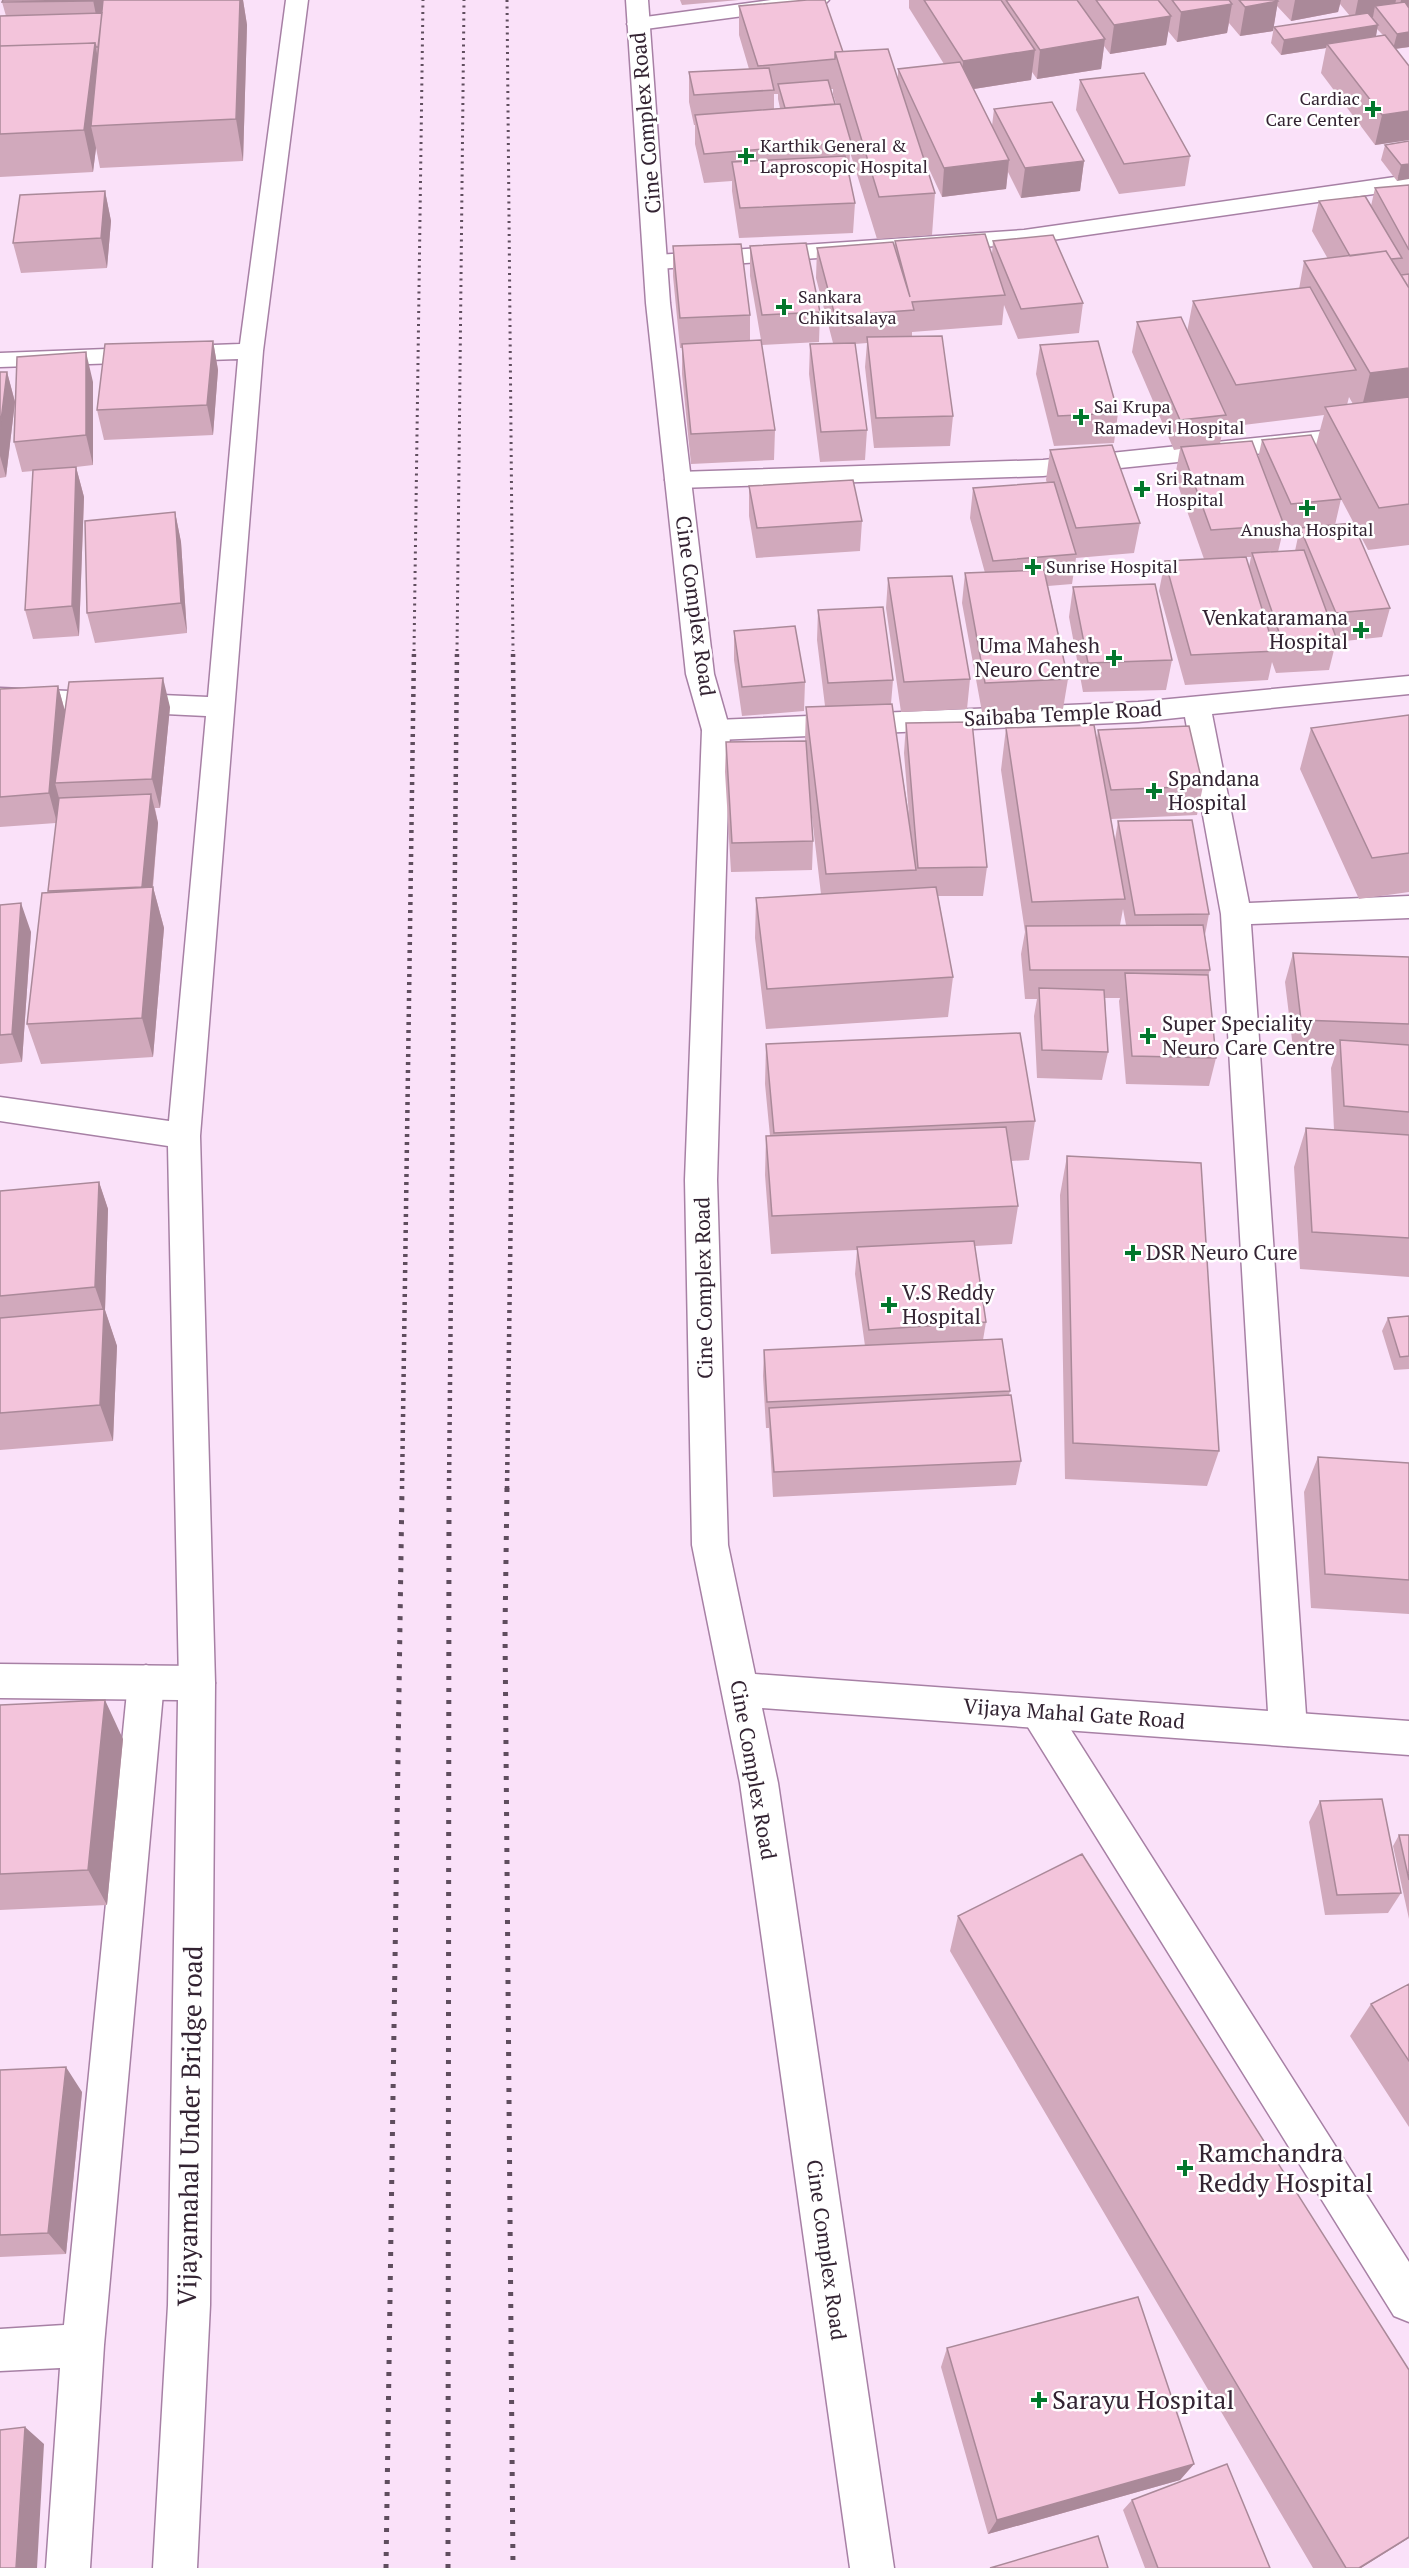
<svg xmlns="http://www.w3.org/2000/svg" width="1409" height="2568" font-family="'PT Serif',serif">
	<rect width="100%" height="100%" fill="#fae1f9"/>
	<g fill="none" stroke-linecap="round" stroke-linejoin="round">
		<defs>
			<path id="minor" d="M286,0H308L263,351L200,1136L215,1683L210,1695L197,1700L184,1695L179,1683L168,1146L0,1121V1097L169,1121L206,716L0,706V688L208,697L238,359L0,367V353L240,344Z
				M771,0H829L825,4L818,6L638,30L630,29L627,24L630,19L638,18Z
				M1409,175V189L1024,244L657,269L649,267L645,262L649,257L657,255L1024,230Z
				M1409,422V438L1043,476L678,488L669,486L665,480L669,474L678,472L1043,460Z
				M1409,676V694L1212,714L1249,903L1409,896V918L1251,924L1307,1729L1301,1741L1288,1746L1275,1741L1269,1729L1221,914L1185,717L1138,722L716,740L706,737L702,730L706,723L716,720L1138,702Z
				M146,1665L159,1670L164,1682L104,2345L90,2568H46L60,2368L0,2371V2329L64,2325L128,1682L133,1670Z
				M1039,1695L1052,1700L1409,2262V2322L1394,2316L1026,1724L1021,1712L1026,1700Z"/>
			<path id="major" d="M626,0H648L670,303L714,674L730,730L717,1180L728,1545L755,1674L1409,1721V1755L762,1708L778,1783L894,2568H850L740,1783L692,1545L685,1180L702,730L686,674L646,303Z
				M0,1664L197,1666L210,1671L215,1683L210,2305L197,2568H153L168,2305L178,1700L0,1698Z"/>
		</defs>
		<use href="#minor" stroke="#a780a5" stroke-width="3"/>
		<use href="#major" stroke="#a780a5" stroke-width="3"/>
		<use href="#minor" fill="#fff" fill-rule="evenodd"/>
		<use href="#major" fill="#fff" fill-rule="evenodd"/>
		<path stroke="#5f4d5e" stroke-width="3" stroke-dasharray="2 4.5" stroke-linecap="butt" d="M507,0L513,651
			M414,651L423,0
			M457,651L464,0"/>
		<path stroke="#5f4d5e" stroke-width="4.5" stroke-dasharray="3 5" stroke-linecap="butt" d="M402,1489L414,650
			M449,1489L457,650
			M507,1489L515,903L513,650"/>
		<path stroke="#5f4d5e" stroke-width="5" stroke-dasharray="4 8" stroke-linecap="butt" d="M507,1488L505,1630L513,2568
			M386,2568L402,1488
			M448,2568L449,1488"/>
	</g>
	<path fill="#d1a9bc" fill-rule="evenodd" d="M243,0L247,25L243,161L100,168L96,148L93,172L0,177V16H6L2,2Z
		M680,0H739L682,5Z
		M909,0H1409V47L1396,49L1409,66V140L1375,145L1321,73L1326,48L1281,55L1271,43L1274,27L1350,16L1340,4L1338,12L1291,21L1277,6L1273,31L1240,36L1229,23L1227,33L1177,42L1168,31L1166,45L1110,54L1104,46L1101,69L1037,79L1032,72L1031,80L974,89L992,126L994,109L1084,161L1080,191L1021,198L1008,172L1006,189L942,197L924,158L935,193L932,235L877,239L850,152L849,172H848L855,203L853,233L739,238L732,191V181L704,183L695,144V125H694L689,102V72L749,69L739,35V6L843,52L898,79V69L944,64L909,8ZM1377,29L1383,35L1376,36ZM830,89H833V94L836,104H835ZM774,94H778V99L780,108L774,109Z
		M1080,80L1190,156L1185,186L1119,194L1076,110Z
		M1409,141L1397,181L1381,160L1385,145Z
		M1409,185V545L1368,550L1341,499L1335,525L1390,608L1382,637L1336,642L1329,670L1276,673L1272,662L1268,680L1185,685L1159,591L1165,561L1204,559L1175,477L1180,449L1174,450L1132,352L1137,322L1187,332L1193,301L1299,289L1304,261L1328,259L1312,231L1319,201L1371,206L1375,188ZM1349,397L1353,404L1347,405ZM1324,415L1316,445L1262,440L1258,458L1220,444L1224,422L1227,427ZM1283,531L1284,534L1299,532L1295,551L1278,552ZM1246,557H1251L1249,567Z
		M105,191L111,221L107,268L21,273L13,243Z
		M895,241L992,254L993,241L1083,303L1079,333L1018,339L1004,305L1002,325L912,332V336L953,416L950,446L874,448L865,367L867,343L855,344L867,430L865,460L820,462L809,374L810,344L833,343L816,278L817,248L894,246Z
		M673,246L750,315V341L761,340L750,276V246L820,312L819,342L762,345L775,430L774,460L691,464L682,374V348H680L673,276Z
		M213,341L218,370L213,435L104,440L97,410Z
		M1040,345L1118,413L1114,443L1054,446L1036,374Z
		M0,372H7L15,402L6,477L0,478Z
		M93,382V465L76,467L84,497L79,636L33,639L25,610L33,471L22,472L14,442Z
		M1050,450L1140,523L1134,553L1076,558L1072,584L1048,586L1068,679L1063,709L982,712L962,603L965,573H985L970,518L973,488L1047,483L1046,480Z
		M749,486L862,521L860,551L756,558L749,516Z
		M175,512L181,542L187,633L95,643L87,613Z
		M888,578L970,679L967,709L901,712L886,608Z
		M1073,587L1172,660L1166,690L1083,692L1069,617Z
		M818,610L893,680L891,704L909,815L904,753L906,723L987,867L983,896H938L953,977L948,1017L766,1029L755,938L756,898L821,894L809,792L813,841L812,870L731,872L725,772L726,742L805,741L806,707L825,706L817,640Z
		M734,631L805,682L804,711L742,716L734,660Z
		M58,686L65,711L170,707L160,808H155L158,823L153,887L164,928L153,1057L41,1064L27,1024L48,893L56,823L0,827V689Z
		M1409,715V892L1359,899L1300,769L1311,728Z
		M1006,728L1097,738L1098,730L1203,786L1197,815L1111,819L1115,840L1118,821L1209,914L1205,935L1210,970L1208,976L1216,1058L1209,1086L1126,1084L1119,1001L1120,998H1105L1108,1052L1102,1080L1037,1078L1034,1016L1037,999H1025L1021,954L1025,932L1001,770ZM1123,909L1126,925H1120Z
		M0,905L31,932L22,1062L0,1064Z
		M1293,953L1409,957V1277L1300,1269L1294,1167L1306,1128L1334,1130L1331,1068L1337,1050L1293,1048L1285,982Z
		M766,1044L1035,1121L1029,1160L1011,1161L1018,1206L1012,1244L975,1246L986,1322L983,1340L1010,1391L1009,1395L1021,1461L1016,1485L773,1497L769,1428H766L763,1376L764,1350L865,1346L855,1274L857,1250L771,1254L765,1175L766,1136H770L765,1084Z
		M1067,1156L1219,1451L1207,1486L1065,1479L1060,1195Z
		M99,1182L108,1209L105,1310L117,1346L113,1441L0,1450V1191Z
		M1409,1316V1369L1394,1370L1382,1331L1388,1318Z
		M1318,1457L1409,1463V1614L1311,1608L1304,1492Z
		M0,1705L123,1739L107,1905L0,1910Z
		M1320,1801L1401,1893L1388,1913L1325,1915L1309,1822Z
		M1399,1835H1409V1919L1393,1846Z
		M958,1916L1409,2538L1361,2568H1313L950,1951Z
		M1409,1984V2127L1350,2036L1371,2004Z
		M0,2070L82,2092L66,2254L0,2257Z
		M947,2348L1194,2464L1180,2480L988,2534L941,2367Z
		M1132,2500L1270,2568H1145L1123,2510Z"/>
	<path fill="#aa8999" d="M93,0H106L104,77L98,47L99,30Z
		M240,0H243L247,25L243,161L236,119Z
		M1295,0H1341L1338,12L1291,21Z
		M1358,0H1396L1393,13L1375,6L1373,17L1354,20Z
		M1401,0H1409V12L1398,14Z
		M1278,1L1273,31L1240,36L1245,7Z
		M1232,4L1227,33L1177,42L1181,12Z
		M1171,16L1166,45L1110,54L1114,25Z
		M1378,25L1375,41L1327,44L1326,48L1281,55L1284,40Z
		M1409,32V47L1393,49L1397,34Z
		M1105,39L1101,69L1037,79L1040,50Z
		M95,43L103,84L91,126L96,148L93,172L84,130Z
		M1035,50L1031,80L961,91L963,61Z
		M1409,111V140L1375,145L1382,115Z
		M1009,160L1006,189L942,197L944,168Z
		M1084,161L1080,191L1021,198L1025,168Z
		M1409,164V179L1397,181L1401,165Z
		M105,191L111,221L107,268L101,238Z
		M213,341L218,370L213,435L207,405Z
		M86,352L93,382V465L86,435Z
		M1409,368V409L1360,415L1370,373Z
		M7,372L15,402L6,477L0,456V429Z
		M76,467L84,497L79,636L72,606Z
		M175,512L181,542L187,633L181,603Z
		M163,678L170,707L160,808L152,779Z
		M58,686L66,715L55,783L59,798L57,823L49,793Z
		M151,794L158,823L150,915L142,887Z
		M153,887L164,928L153,1057L142,1018Z
		M21,903L31,932L22,1062L12,1034Z
		M99,1182L108,1209L105,1310L117,1346L113,1441L100,1405L104,1313L95,1287Z
		M105,1700L123,1739L107,1905L88,1870Z
		M66,2067L82,2092L66,2254L48,2233Z
		M25,2427L44,2444L37,2568H16Z
		M1194,2464L1180,2480L988,2534L997,2520Z
		M1409,2537V2538L1361,2568H1359Z"/>
	<path fill="#f3c4db" stroke="#aa8999" stroke-width="1.5" d="M3,0H93V1L2,2Z
		M103,0H240L236,119L91,126Z
		M807,0H825L843,52H835V59L758,66L739,6Z
		M924,0H1001L1035,50L963,61Z
		M1006,0H1077L1105,39L1040,50Z
		M1096,0H1158L1171,16L1114,25Z
		M1172,0H1229L1232,4L1181,12Z
		M1239,0H1277L1278,1L1245,7Z
		M1405,2L1409,8V32L1397,34L1375,6Z
		M102,13L98,47H96L95,43L0,46V16Z
		M1368,13L1378,25L1284,40L1274,27Z
		M1385,35L1409,66V111L1382,115L1327,44Z
		M95,43L84,130L0,134V46Z
		M888,49L935,193L879,197L835,52Z
		M960,62L1009,160L944,168L898,69Z
		M769,68L774,90L694,95L689,72Z
		M1144,73L1190,156L1124,164L1080,80Z
		M828,80L835,104L785,108L778,84Z
		M1052,102L1084,161L1025,168L994,109Z
		M840,104L851,142L704,154L695,115Z
		M1409,141V164L1401,165L1385,145Z
		M845,156L855,203L740,208L732,162Z
		M1409,185V250L1375,188Z
		M105,191L101,238L13,243L20,195Z
		M1365,196L1402,258L1391,259L1386,251L1350,256L1319,201Z
		M985,234L1005,295L912,302L914,310L835,316L817,248L893,242L910,297L895,241Z
		M1053,235L1083,303L1021,309L993,241Z
		M806,243L820,312L762,315L750,246Z
		M741,244L750,315L680,318L673,246Z
		M1386,251L1409,288V368L1370,373L1304,261Z
		M1409,274V288L1401,275Z
		M1310,287L1356,370L1236,385L1193,301Z
		M1181,317L1226,415L1180,420L1137,322Z
		M942,336L953,416L876,418L867,337Z
		M761,340L775,430L691,434L682,344Z
		M213,341L207,405L97,410L105,344Z
		M1098,341L1118,413L1058,416L1040,345Z
		M855,343L867,430L821,432L810,344Z
		M86,352V435L14,442L17,357Z
		M0,372H7L0,429Z
		M1409,397V504L1379,508L1325,407Z
		M1311,435L1341,499L1291,504L1262,440Z
		M1252,441L1284,525L1211,530L1181,447Z
		M1112,445L1140,523L1076,528L1050,450Z
		M76,467L72,606L25,610L33,470Z
		M853,480L862,521L757,528L749,486Z
		M1054,482L1076,554L993,561L973,488Z
		M175,512L181,603L87,613L85,521Z
		M1353,523L1390,608L1336,613L1300,528Z
		M1304,550L1337,640L1283,644L1252,553Z
		M1246,557L1275,651L1191,655L1165,561Z
		M1044,570L1068,679L985,683L965,573Z
		M952,576L970,679L904,682L888,578Z
		M1155,584L1172,660L1088,663L1073,587Z
		M883,607L893,680L828,683L818,610Z
		M795,626L805,682L742,687L734,631Z
		M163,678L152,779L55,783L69,682Z
		M58,686L49,793L0,797V689Z
		M892,704L916,870L826,874L806,707Z
		M1409,715V853L1372,858L1311,728Z
		M972,722L987,867L918,868L906,723Z
		M1094,725L1125,899L1032,902L1006,728Z
		M1189,726L1203,786L1111,790L1098,730Z
		M806,741L813,841L732,843L726,742Z
		M151,794L142,887L48,891L59,798Z
		M1192,820L1209,914L1135,915L1118,821Z
		M153,887L142,1018L27,1024L42,893Z
		M936,887L953,977L767,989L756,898Z
		M21,903L12,1034L0,1035V905Z
		M1203,925L1210,970H1030L1026,926Z
		M1293,953L1409,957V1024L1301,1020Z
		M1125,973L1208,975L1216,1058L1132,1056Z
		M1039,988L1104,990L1108,1052L1042,1050Z
		M1020,1033L1035,1121L774,1133L766,1044Z
		M1340,1040L1409,1045V1112L1344,1106Z
		M1006,1127L1018,1206L772,1216L766,1136Z
		M1306,1128L1409,1135V1238L1312,1232Z
		M1067,1156L1201,1163L1219,1451L1073,1443Z
		M99,1182L95,1287L0,1296V1191Z
		M974,1241L986,1322L869,1330L857,1247Z
		M104,1309L100,1405L0,1413V1318Z
		M1409,1316V1356L1400,1357L1388,1318Z
		M1002,1339L1010,1391L767,1402L764,1350Z
		M1011,1395L1021,1461L774,1472L769,1408Z
		M1318,1457L1409,1463V1580L1325,1574Z
		M105,1700L88,1870L0,1874V1705Z
		M1382,1799L1401,1893L1337,1895L1320,1801Z
		M1399,1835H1409V1880Z
		M1082,1854L1409,2370V2537L1359,2568H1346L958,1916Z
		M1409,1984V2061L1371,2004Z
		M66,2067L48,2233L0,2235V2070Z
		M1138,2297L1194,2464L997,2520L947,2348Z
		M25,2427L16,2568H0V2430Z
		M1227,2464L1270,2568H1158L1132,2500Z
		M1098,2536L1108,2568H990Z"/>
	<g fill="#02772c" stroke="#fff" stroke-width="2">
		<path d="M1370 100h6v6h6v6h-6v6h-6v-6h-6v-6h6z"/>
		<path d="M743 147h6v6h6v6h-6v6h-6v-6h-6v-6h6z"/>
		<path d="M781 298h6v6h6v6h-6v6h-6v-6h-6v-6h6z"/>
		<path d="M1078 408h6v6h6v6h-6v6h-6v-6h-6v-6h6z"/>
		<path d="M1139 480h6v6h6v6h-6v6h-6v-6h-6v-6h6z"/>
		<path d="M1304 499h6v6h6v6h-6v6h-6v-6h-6v-6h6z"/>
		<path d="M1030 558h6v6h6v6h-6v6h-6v-6h-6v-6h6z"/>
		<path d="M1358 621h6v6h6v6h-6v6h-6v-6h-6v-6h6z"/>
		<path d="M1111 649h6v6h6v6h-6v6h-6v-6h-6v-6h6z"/>
		<path d="M1151 782h6v6h6v6h-6v6h-6v-6h-6v-6h6z"/>
		<path d="M1145 1027h6v6h6v6h-6v6h-6v-6h-6v-6h6z"/>
		<path d="M1130 1244h6v6h6v6h-6v6h-6v-6h-6v-6h6z"/>
		<path d="M886 1296h6v6h6v6h-6v6h-6v-6h-6v-6h6z"/>
		<path d="M1182 2159h6v6h6v6h-6v6h-6v-6h-6v-6h6z"/>
		<path d="M1036 2391h6v6h6v6h-6v6h-6v-6h-6v-6h6z"/>
	</g>
	<g text-anchor="middle" stroke-width="5" stroke-linejoin="round" paint-order="stroke">
		<g font-size="18" fill="#332332" stroke="#fff" text-anchor="start">
			<text x="1360" y="105" text-anchor="end">Cardiac<tspan x="1360" dy="21">Care Center</tspan></text>
			<text x="760" y="152">Karthik General &amp;<tspan x="760" dy="21">Laproscopic Hospital</tspan></text>
			<text x="798" y="303">Sankara<tspan x="798" dy="21">Chikitsalaya</tspan></text>
			<text x="1094" y="413">Sai Krupa<tspan x="1094" dy="21">Ramadevi Hospital</tspan></text>
			<text x="1156" y="485">Sri Ratnam<tspan x="1156" dy="21">Hospital</tspan></text>
			<text x="1307" y="536" text-anchor="middle">Anusha Hospital</text>
			<text x="1046" y="573">Sunrise Hospital</text>
		</g>
		<g font-size="21" fill="#332332" stroke="#fff">
			<text transform="translate(646 123) rotate(-95)" y="7">Cine Complex Road</text>
			<text transform="translate(695 606) rotate(82)" y="7">Cine Complex Road</text>
			<text transform="translate(1063 714) rotate(-3)" y="7">Saibaba Temple Road</text>
			<text transform="translate(704 1288) rotate(-91)" y="7">Cine Complex Road</text>
			<text transform="translate(1074 1714) rotate(4)" y="7">Vijaya Mahal Gate Road</text>
			<text transform="translate(753 1770) rotate(80)" y="7">Cine Complex Road</text>
			<text transform="translate(826 2250) rotate(82)" y="7">Cine Complex Road</text>
		</g>
		<g font-size="21" fill="#332332" stroke="#fff" text-anchor="start">
			<text x="1348" y="625" text-anchor="end">Venkataramana<tspan x="1348" dy="24">Hospital</tspan></text>
			<text x="1100" y="653" text-anchor="end">Uma Mahesh<tspan x="1100" dy="24">Neuro Centre</tspan></text>
			<text x="1168" y="786">Spandana<tspan x="1168" dy="24">Hospital</tspan></text>
			<text x="1162" y="1031">Super Speciality<tspan x="1162" dy="24">Neuro Care Centre</tspan></text>
			<text x="1146" y="1260">DSR Neuro Cure</text>
			<text x="902" y="1300">V.S Reddy<tspan x="902" dy="24">Hospital</tspan></text>
		</g>
		<g font-size="26" fill="#332332" stroke="#fff">
			<text transform="translate(190 2126) rotate(-89)" y="9">Vijayamahal Under Bridge road</text>
		</g>
		<g font-size="26" fill="#332332" stroke="#fff" text-anchor="start">
			<text x="1198" y="2162">Ramchandra<tspan x="1198" dy="30">Reddy Hospital</tspan></text>
			<text x="1052" y="2409">Sarayu Hospital</text>
		</g>
	</g>
</svg>
